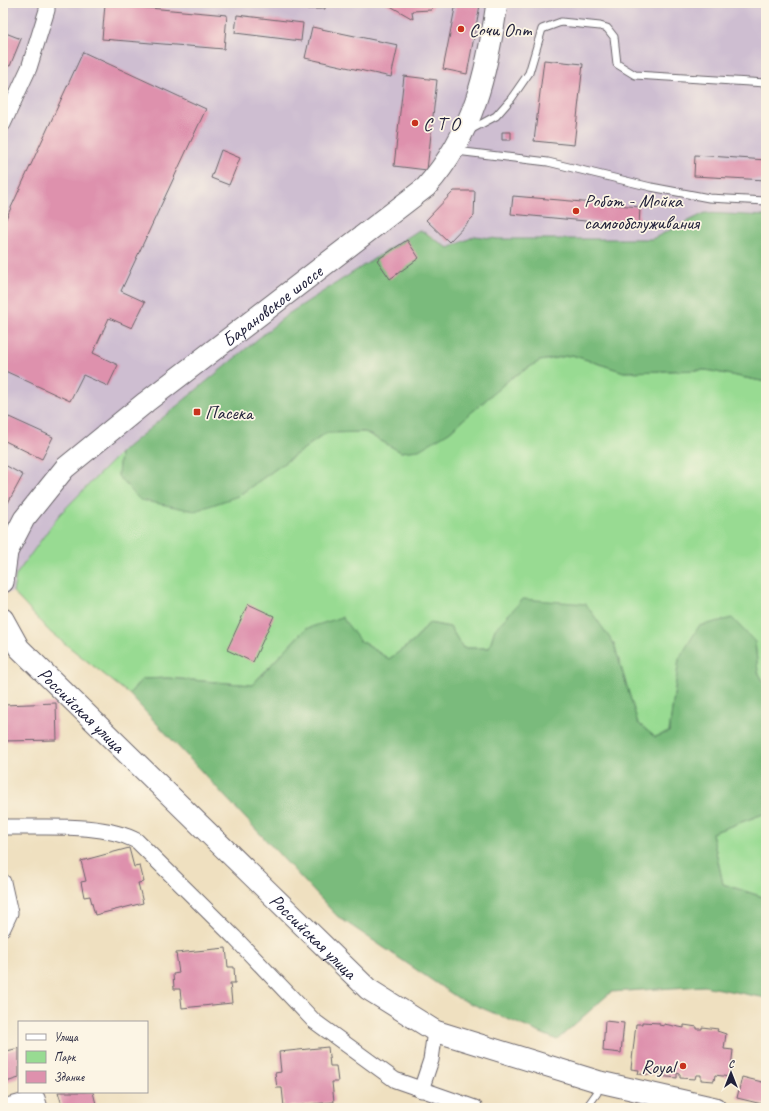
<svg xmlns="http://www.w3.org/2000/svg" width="769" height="1111" font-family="Caveat,sans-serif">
	<rect width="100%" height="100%" fill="#fcf5e5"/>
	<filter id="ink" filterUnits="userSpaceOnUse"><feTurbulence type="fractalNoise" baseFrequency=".025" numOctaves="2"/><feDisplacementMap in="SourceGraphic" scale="8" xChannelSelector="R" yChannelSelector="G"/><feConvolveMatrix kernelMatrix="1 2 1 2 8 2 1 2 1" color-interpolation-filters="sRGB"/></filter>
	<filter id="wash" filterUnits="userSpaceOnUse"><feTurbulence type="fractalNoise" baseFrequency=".012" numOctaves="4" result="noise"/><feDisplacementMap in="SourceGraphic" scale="16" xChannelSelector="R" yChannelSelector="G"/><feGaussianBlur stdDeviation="0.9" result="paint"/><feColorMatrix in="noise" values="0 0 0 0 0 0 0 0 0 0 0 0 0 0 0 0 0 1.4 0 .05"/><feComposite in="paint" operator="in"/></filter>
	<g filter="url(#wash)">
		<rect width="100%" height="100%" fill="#efe0c0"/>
		<path fill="#cebed1" d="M3,3H766V216L705,213L652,239H498L475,236L449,248L441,244L428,233L288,314L120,453L59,515L16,575L13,592L3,594Z"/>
		<path fill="#98db92" stroke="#5d7e66" d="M572,355L624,372L706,370L766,382V686L758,672L755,642L679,659L669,732L655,737L638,723L614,644L495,629L489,648H463L450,627L429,623L414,641L389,659L359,640L305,629L252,685L168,678L143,679L129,694L50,632L13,592L16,575L59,515L120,453L118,476L238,496L326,433L365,432L401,452L449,432L511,378L540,361Z
			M766,813V898L723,884L712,833Z"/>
		<path fill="#7abb7c" stroke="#4e6e5c" d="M705,213L766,216V382L706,370L624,372L572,355L540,361L511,378L449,432L419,450L401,452L365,432L326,433L238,496L195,511L140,500L118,476L120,453L288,314L419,230C430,234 438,243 449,248L475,236L498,239H652Z
			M523,599L586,604L614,644L638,723L655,737L669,732L679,659L699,626L732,618L755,642L758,672L766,686V813L712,833L723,884L766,898V998L704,986L611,992L557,1040L458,998L337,916L129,694L142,679L168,678L252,685L305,629L342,617L359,640L389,659L414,641L429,623L450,627L463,648H489L495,629Z"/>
		<g id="blocks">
			<path fill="#de91ad" d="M304,3H325V9H304Z
				M385,3H435L431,10L412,11L413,19Z
				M456,3L480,5L467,74L443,69Z
				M105,4L227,15L224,49L102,39Z
				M237,15L303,23L301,41L235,33Z
				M312,27L398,45L391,77L305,58Z
				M3,32L21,39L10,66L3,64Z
				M83,52L206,109L121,291L145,302L132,328L109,318L93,353L118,365L108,386L83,375L70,401L3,370V225Z
				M544,60L583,64L574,145L534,141Z
				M404,76L437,80L427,170L394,166Z
				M502,132H511V140H502Z
				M221,150L240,158L229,185L211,178Z
				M695,155L766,160V180L694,176Z
				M454,191H475L474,216L449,242L426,220Z
				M513,196L640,207L639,226L511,214Z
				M407,240L419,258L390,279L377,260Z
				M9,417L53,437L42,459L3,440V428Z
				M3,464L23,475L3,512Z
				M248,604L274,616L253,662L227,650Z
				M56,703L57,740L3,741V705Z
				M129,848L134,867L140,866L144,882L138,883L143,903L95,915L90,896L84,897L81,882L86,881L81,861Z
				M226,948L228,967H234L235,983H230L232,1003L182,1008L180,989H174L173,974L179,973L176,953Z
				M605,1021L624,1023L621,1053L603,1051Z
				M642,1022L659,1023V1025L664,1026V1024L684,1028V1025L697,1027V1029H702V1027L718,1029L717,1031L726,1034L724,1049L733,1050L730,1077L715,1075L714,1081L701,1080V1075H696L695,1079L680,1078V1074L677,1073V1078L659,1076V1072H654L653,1075L638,1074L639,1070L631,1069L636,1024H642Z
				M328,1047L330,1066H336L338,1082H332L334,1102L284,1107L282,1088H277L275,1073L281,1072L279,1052Z
				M19,1048V1078L3,1083V1052Z
				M742,1077L766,1083V1105L737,1098Z
				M58,1092H93L97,1108H63Z"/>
		</g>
	</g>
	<g filter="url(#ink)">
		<use href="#blocks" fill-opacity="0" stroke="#6a646a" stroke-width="1"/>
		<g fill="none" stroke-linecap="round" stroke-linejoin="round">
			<defs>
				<path id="lane" d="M470,130L496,116L511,99L529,73L542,29L561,22L600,26L607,28L614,37L617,64L635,75L766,83
					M456,151L548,162L651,187L709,198L766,201
					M571,1108L587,1107L597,1093L599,1084"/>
				<path id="street" d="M3,124L29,68L47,10V3
					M3,827C44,828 101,822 137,841L234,937L314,1021L395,1080L475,1108
					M3,882L10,913L3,928
					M421,1090L431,1060L435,1031
					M3,1107L37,1098L40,1108"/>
				<g id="secondary">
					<path id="s1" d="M3,582L7,552L24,519L65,468L146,402L426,187C474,133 487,73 497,3"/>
					<path id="s2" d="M3,619L19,648L368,989L435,1031L600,1082L715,1108"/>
				</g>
			</defs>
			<use href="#lane" stroke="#6a646a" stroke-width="9"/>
			<use href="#street" stroke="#6a646a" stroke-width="17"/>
			<use href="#secondary" stroke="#6a646a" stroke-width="23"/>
			<use href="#lane" stroke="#fff" stroke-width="7"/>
			<use href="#street" stroke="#fff" stroke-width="15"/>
			<use href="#secondary" stroke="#fff" stroke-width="21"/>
		</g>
	</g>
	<g fill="#c8321e" stroke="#fcf5e5" stroke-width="1.5">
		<circle cx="461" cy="29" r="4"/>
		<circle cx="415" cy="123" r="4"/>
		<circle cx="576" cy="211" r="4"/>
		<rect x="193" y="408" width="8" height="8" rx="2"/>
		<circle cx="683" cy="1066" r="4"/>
	</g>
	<g text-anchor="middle" stroke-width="3.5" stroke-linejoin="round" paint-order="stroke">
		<g font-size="19" fill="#22223b" stroke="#fcf5e5" text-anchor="start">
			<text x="469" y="36">Сочи Опт</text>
			<text x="423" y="130">С Т О</text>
			<text x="584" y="207">Робот - Мойка<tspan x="584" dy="22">самообслуживания</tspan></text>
			<text x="205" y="419">Пасека</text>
			<text x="675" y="1073" text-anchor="end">Royal</text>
		</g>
		<g font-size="19" fill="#22223b" stroke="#fcf5e5">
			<text dy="7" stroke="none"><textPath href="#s1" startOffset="396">Барановское шоссе</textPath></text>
			<text dy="7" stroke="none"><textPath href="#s2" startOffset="121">Российская улица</textPath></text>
			<text dy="7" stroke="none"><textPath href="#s2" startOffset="445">Российская улица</textPath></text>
		</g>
	</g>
	<rect width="769" height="1111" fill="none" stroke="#fcf5e5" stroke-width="16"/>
	<rect x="18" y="1021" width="130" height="72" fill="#fcf5e5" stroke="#a5a1a1"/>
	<rect x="26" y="1034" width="20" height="6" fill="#ffffff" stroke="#a5a1a1"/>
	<text x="54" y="1041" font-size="12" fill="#22223b">Улица</text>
	<rect x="26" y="1051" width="20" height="12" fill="#98db92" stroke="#a5a1a1"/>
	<text x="54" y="1061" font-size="12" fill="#22223b">Парк</text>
	<rect x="26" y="1071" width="20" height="12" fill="#de91ad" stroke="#a5a1a1"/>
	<text x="54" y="1081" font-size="12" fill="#22223b">Здание</text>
	<g transform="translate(731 1073)" stroke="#fcf5e5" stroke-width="3" paint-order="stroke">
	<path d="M0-3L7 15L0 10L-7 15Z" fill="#22223b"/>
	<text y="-6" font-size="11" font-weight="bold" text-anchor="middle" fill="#22223b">С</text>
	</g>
</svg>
